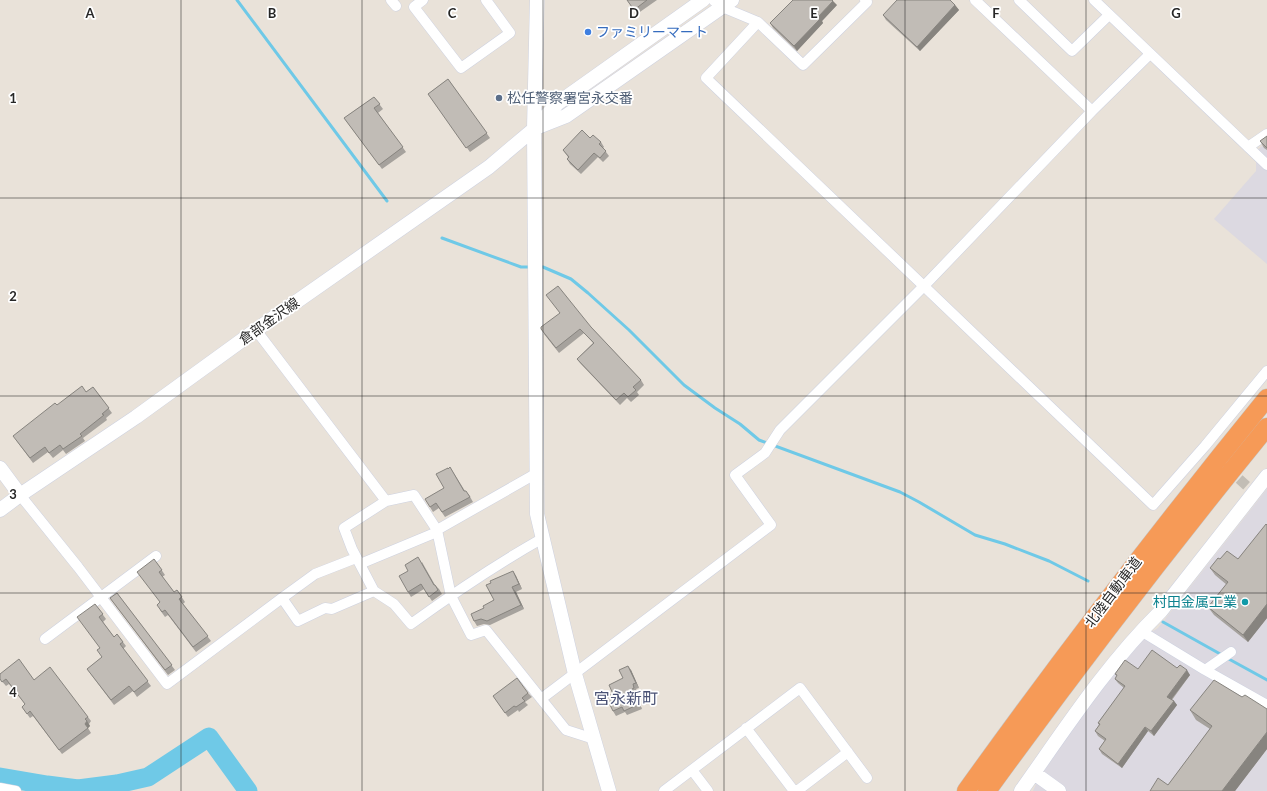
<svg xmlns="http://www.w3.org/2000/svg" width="1267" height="791" font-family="Lato,'Noto Sans JP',sans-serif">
	<rect width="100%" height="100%" fill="#e9e2d9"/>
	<path fill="#dcd9e1" d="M1267,142V264L1214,219L1256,171V151Z
		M1267,489V791H1033L1043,768L1138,640L1158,628Z"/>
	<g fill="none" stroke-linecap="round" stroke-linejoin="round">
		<path stroke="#6fc9e7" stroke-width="3" d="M237,0L387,201
			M442,238L521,267H531
			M538,267H543L571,279L588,293L629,330L684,385L715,408L740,424L759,440L900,492L919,502L975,535L1005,544L1049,561L1088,581
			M1163,622L1222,655
			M1227,658L1267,680"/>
		<path stroke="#6fc9e7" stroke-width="19" d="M0,777L47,785L78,789L117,784L148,777L209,737L248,791"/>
		<path stroke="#c2bdb5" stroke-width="10" stroke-dasharray="10 5" stroke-linecap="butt" d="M1228,469L1248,487"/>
		<defs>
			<path id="street" d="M391,0L396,6
				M423,0L414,7L461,68L510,33L486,0
				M713,0L722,7L758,22L706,78L1153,505L1205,446L1267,371
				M975,0L1092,111
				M1019,0L1072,51L1109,15
				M1094,0L1267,165
				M758,22L803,65L867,2L865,0
				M1248,147L1267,134
				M256,330L386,501L414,495L437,530L451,596L471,635L486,630L566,730L594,739
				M20,495L78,567L167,684L282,598
				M386,501L344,528L352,549L374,591L394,604L411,624C454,593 497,564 543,538
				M437,530L537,473
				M356,558L315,574L282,598L298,621L325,608L332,609L374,591
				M360,564L437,532
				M1141,631L1205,670L1267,705
				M45,639L156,556
				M1205,670L1231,652
				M541,699L771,525L735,475L765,453L780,430L924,286L1092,111L1150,54
				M746,728L794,791
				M692,770L708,791
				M0,788L16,791
				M664,791L800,688L867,778
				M797,791L848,752"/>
			<path id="secondary" d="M537,0L534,129L537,514L575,674L609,791
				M538,127L566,116L732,0
				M0,468L20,495
				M0,510L20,495L136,417L256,330L489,167L534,129L558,103L703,0
				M1034,773L1059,791
				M1021,791C1065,729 1107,664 1161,611L1267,476"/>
			<path id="highway" d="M966,791C1062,657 1163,526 1267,398
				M987,791C1077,667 1170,546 1267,427"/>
		</defs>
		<use href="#street" stroke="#ced2e0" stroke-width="11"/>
		<use href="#secondary" stroke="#ced2e0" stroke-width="15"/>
		<use href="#highway" stroke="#c3c3c3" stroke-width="19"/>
		<use href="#street" stroke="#fff" stroke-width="10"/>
		<use href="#secondary" stroke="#fff" stroke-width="14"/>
		<use href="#highway" stroke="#f69a57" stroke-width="18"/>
	</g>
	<path fill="#a6a29d" d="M627,0H657L637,14Z
		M837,5L822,21L823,23L797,51L773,28L770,23Z
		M955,5L959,10L920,51L886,20L883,15Z
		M448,79L490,138L470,152L428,94Z
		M374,97L383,109L378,113L406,152L382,169L344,118Z
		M1267,136V150L1264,148L1260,141Z
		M590,138L601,142L604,147L603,148L609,156L603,162L598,157L581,174L570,164L567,159L568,157L563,150Z
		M591,327L641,380L644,385L637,392L639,395L631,402L627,398L620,405L580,363L577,359L593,343L584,333L559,353L544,334Z
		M93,387L112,413L106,418L107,420L83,438L85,441L66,454L63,450L53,458L48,452L33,463L16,440L57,405L86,392Z
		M450,467L465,491L469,495L473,502L445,517L439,508L433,512L430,507L444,488L448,469Z
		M1267,525V618L1248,642L1214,615L1208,607L1227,585L1215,575L1210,568L1220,559H1238Z
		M154,559L165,575L162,577L174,592L177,590L185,602L183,604L211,641L196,652L168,615L165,617L160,610V603Z
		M422,562L435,585L439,589L442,594L432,601L424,589L411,597L408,592Z
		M513,571L516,576L522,589L516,592L524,609L490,625L484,624L477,626L474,621L484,608L494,600Z
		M117,593L175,670L168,675L110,598Z
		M95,604L106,619L103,622L114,637L117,634L126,646L123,649L151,686L137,697L133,691L114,705L87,669L102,657L100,648Z
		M1177,668L1190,675L1172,700L1174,701L1177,705L1154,736L1148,731L1122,768L1102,754L1099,749L1105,741L1098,736L1095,731L1099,725L1098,723L1124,688L1118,683L1115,679L1117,676L1115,674L1138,669Z
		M631,670L639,688L636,689L638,693L635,694L642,709L627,715L625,712L616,716L613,711L623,678Z
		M0,679L34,680L88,717L91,721L89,724L90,726L88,728L91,733L62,754L33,716L30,718L22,707L25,704L9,684L6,686Z
		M528,693L532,697L525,702L528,705L519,712L518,710L508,717L493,696Z
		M1190,710L1267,749L1235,791H1150L1168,785L1210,729L1196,720Z"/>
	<path fill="#87847f" d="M833,1L837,5L822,21L823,23L797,51L794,46L818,17Z
		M955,5L959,10L920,51L917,47Z
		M513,571L516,576L522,589L519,584Z
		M512,587L516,592L524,609L521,605Z
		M1267,604V618L1248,642L1243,635Z
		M628,666L631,670L639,688L636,683Z
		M1187,670L1190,675L1170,701L1167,697Z
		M632,689L635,694L642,709L639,704Z
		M1174,701L1177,705L1154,736L1151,731Z
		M87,721L90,726L88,728L85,724Z
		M1145,727L1148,731L1122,768L1118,764Z
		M1267,732V749L1235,791H1222Z"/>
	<path fill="#c1bcb6" stroke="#87847f" d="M627,0H647L634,10Z
		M793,0H832L833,1L818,17L820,19L794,46L770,23Z
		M897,0H950L955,5L917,47L883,15Z
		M448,79L487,133L466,148L428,94Z
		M374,97L380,104L374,108L403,147L379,165L344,118Z
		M582,130L590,138L593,135L601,142L599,144L606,151L600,158L594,153L578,170L567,159L569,157L563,150Z
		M1267,136V148L1260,141Z
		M558,286L591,327L641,380L633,387L636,390L628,397L624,393L616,400L577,359L594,343L580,329L556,348L541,329V327L560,313L546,295Z
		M82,386L86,392L93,387L109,408L102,414L104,415L80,434L82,436L63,449L60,445L49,453L45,447L30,458L13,436L55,403L57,405Z
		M450,467L464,491H466L470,497L442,512L436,503L430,507L425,499L444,488L436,474L448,468V469Z
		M1266,524L1267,525V604L1243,635L1208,607L1228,582L1210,568L1218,558L1220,559L1227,551L1238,559Z
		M418,557L434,585H435L438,590L429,597L421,584L408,592L399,576L408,571L405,565Z
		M154,559L162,570L159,572L174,592L177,590L182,597L179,599L208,636L193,647L165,610L162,612L157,605L160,602L137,572Z
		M513,571L519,584L512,587L521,605L487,621L481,619L474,621L471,614L484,608L483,606L494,600L486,585L491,583L490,581Z
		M117,593L172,665L165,670L110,598Z
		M95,604L103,614L99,617L114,637L117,634L123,642L120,644L148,681L134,692L129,686L111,700L87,669L102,657L97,650L100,648L77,617Z
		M1152,650L1177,668L1180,665L1187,670L1167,697L1174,701L1151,731L1145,727L1118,764L1099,749L1106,739L1095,731L1100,724L1098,723L1125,686L1115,679L1117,675L1115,674L1125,660L1138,669Z
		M19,659L34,680L50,667L88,717L85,719L87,721L85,724L88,728L59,750L30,711L27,714L22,707L25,704L6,679L2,682L0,679V674Z
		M628,666L636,683L633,684L634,688L632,689L639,704L624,711L622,707L613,711L606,697L613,694L609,685L623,678L619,670Z
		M517,678L528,693L522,698L525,701L516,707L514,706L505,713L493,696Z
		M1214,680L1242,697L1245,695L1267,709V732L1222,791H1150L1158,778L1168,785L1212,726L1190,710Z"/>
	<path fill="none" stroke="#272727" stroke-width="1" stroke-opacity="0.55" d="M181,0V791M362,0V791M543,0V791M724,0V791M905,0V791M1086,0V791M0,198H1267M0,396H1267M0,593H1267"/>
	<circle fill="#3f7fe0" stroke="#fff" stroke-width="1.5" cx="588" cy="32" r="4"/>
	<circle fill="#5c6f8a" stroke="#fff" stroke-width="1.5" cx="499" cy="98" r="4"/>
	<circle fill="#0f9aa8" stroke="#fff" stroke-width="1.5" cx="1245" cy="602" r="4"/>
	<g text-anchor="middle" stroke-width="3.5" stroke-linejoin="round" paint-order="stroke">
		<g font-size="14" fill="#366cbe" stroke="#fff" text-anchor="start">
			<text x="596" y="37">ファミリーマート</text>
		</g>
		<g font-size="14" fill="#4e5e75" stroke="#fff" text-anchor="start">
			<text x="507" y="103">松任警察署宮永交番</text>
		</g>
		<g font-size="14" fill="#272727" stroke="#fff">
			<text transform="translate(269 321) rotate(-35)" y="5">倉部金沢線</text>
			<text transform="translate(1113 592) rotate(-53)" y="5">北陸自動車道</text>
		</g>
		<g font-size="14" fill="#0d838f" stroke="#fff" text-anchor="end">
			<text x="1237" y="607">村田金属工業</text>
		</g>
		<g font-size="16" fill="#4a5275" stroke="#fff">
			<text x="626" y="704">宮永新町</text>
		</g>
	</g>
	<g font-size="13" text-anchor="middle" font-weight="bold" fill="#272727" stroke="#fff" stroke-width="3.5" stroke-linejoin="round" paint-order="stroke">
		<text x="90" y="18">A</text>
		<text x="272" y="18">B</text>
		<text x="452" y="18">C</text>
		<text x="634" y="18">D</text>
		<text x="814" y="18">E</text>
		<text x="996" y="18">F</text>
		<text x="1176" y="18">G</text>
		<text x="13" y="103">1</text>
		<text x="13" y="301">2</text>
		<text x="13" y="499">3</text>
		<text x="13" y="697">4</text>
	</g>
</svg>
